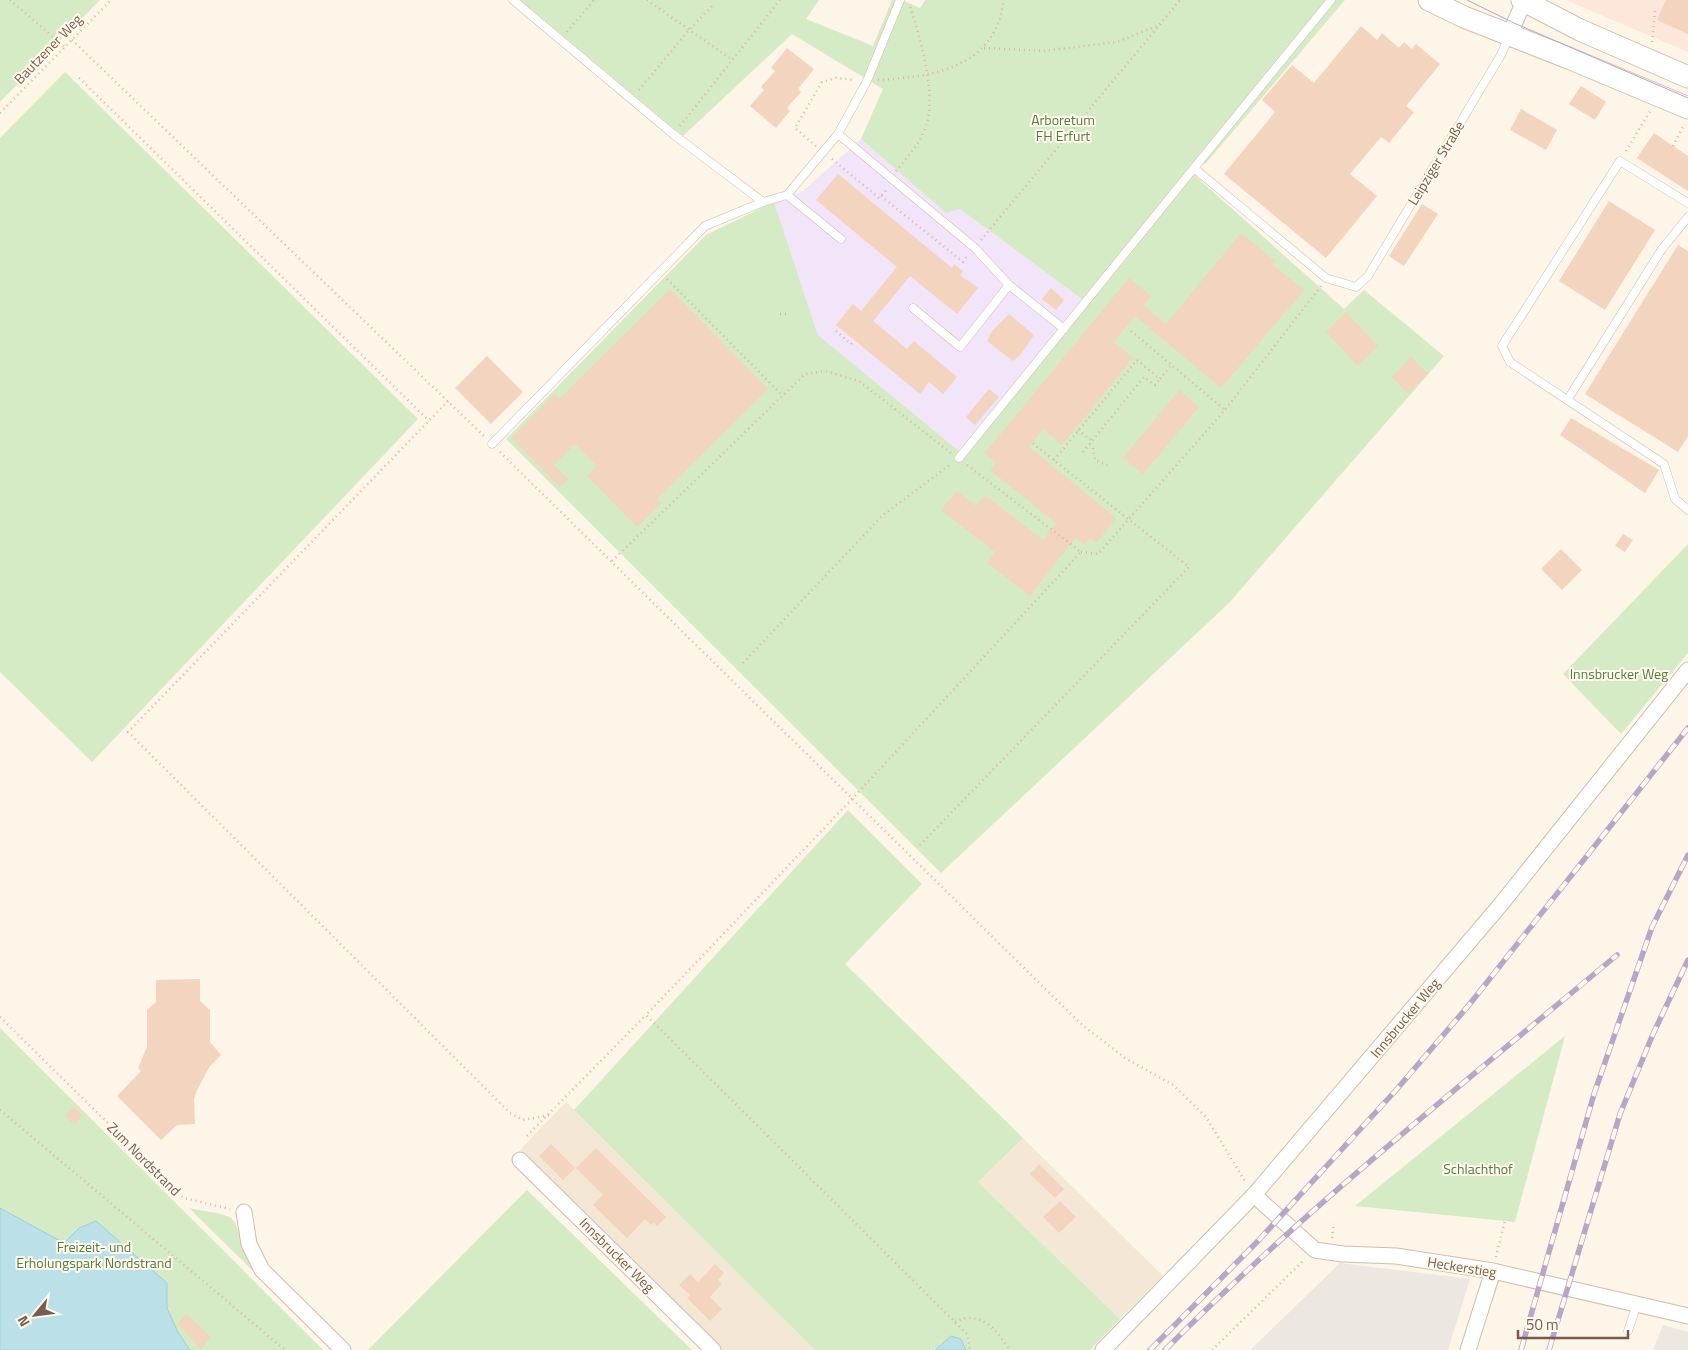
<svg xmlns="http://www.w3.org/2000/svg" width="1688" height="1350" font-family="'Titillium Web',sans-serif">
	<rect width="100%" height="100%" fill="#fdf5e7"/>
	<path fill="#f4e7d6" d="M566,1102L815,1350H721L520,1150Z
		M1023,1138L1163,1276L1120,1319L978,1182Z"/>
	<path fill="#fde6db" d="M1566,0H1688V52L1587,9Z"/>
	<path fill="#ede7e1" d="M1340,1263L1470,1279L1448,1350H1250Z
		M1663,1325L1688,1332V1350H1653Z"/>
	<path fill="#f2e4f9" d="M861,139L946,213L960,209L1086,302L960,452L818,335L774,202L803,191Z"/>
	<path fill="#d4ebc5" d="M0,0H100L0,102Z
		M520,0H819L806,19L873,46L892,0H902L920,8L925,0H1345L1207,162L1192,173L1344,309L1364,290L1444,356L1229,603L941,873L506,439L706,235L774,202L818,335L960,452L1086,302L960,209L946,213L861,139L883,89L792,34L683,136Z
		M65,72L418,419L92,762L0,672V138Z
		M1688,544V653L1621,734L1563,674Z
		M848,810L922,884L845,964L1023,1138L978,1182L1120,1319L1090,1350H815L574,1110Z
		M0,1028L323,1350H0Z
		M1565,1036L1515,1222L1355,1206Z
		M527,1190L692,1350H368Z
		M189,1208C201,1211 220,1212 231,1218C237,1221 250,1263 254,1272Z"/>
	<path fill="#bbe0e7" stroke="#a1cfd9" d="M0,1208L64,1243L79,1228L96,1221L167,1283V1308L178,1332L190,1350H0Z
		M951,1336L961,1339L966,1350H935Z"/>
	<path fill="#f2d4bf" d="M1666,0H1688V34L1657,20Z
		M1361,26L1377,40L1382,33L1399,48L1404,42L1412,49L1416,44L1440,64L1406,106L1414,112L1389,143L1381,137L1350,174L1377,196L1326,258L1224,174L1275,112L1262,100L1292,65L1314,83Z
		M787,48L814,69L798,89L801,92L787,108L790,111L776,128L750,106L764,90L761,87L775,71L771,68Z
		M1581,86L1606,102L1595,120L1569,104Z
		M1521,109L1557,130L1546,150L1510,130Z
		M1654,133L1688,156V191L1637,158Z
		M838,174L952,268L954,264L963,271L960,275L978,288L957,314L910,276L873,321L907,349L914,341L957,377L943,394L929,382L920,394L836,325L853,304L861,311L897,267L816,200Z
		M1609,201L1655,230L1605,310L1559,281Z
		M1422,204L1438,214L1404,266L1389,256Z
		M1241,233L1275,261L1272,264L1304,290L1221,388L1135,316L1114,342L1133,358L1062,445L1043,429L1029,447L1116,518L1096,543L1090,538L1085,545L1075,538L1030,596L987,563L995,552L941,510L957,491L976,506L985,495L1043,540L1056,523L990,470L996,463L985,453L1129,278L1151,296L1144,306L1166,324Z
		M1678,245L1688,251V436L1678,452L1585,394Z
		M1051,288L1064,300L1056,310L1042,299Z
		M670,289L768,389L657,499L661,503L637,527L587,476L597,466L575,444L554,465L568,479L560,487L512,438L554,394L559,399Z
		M1346,312L1378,346L1358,366L1326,332Z
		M1009,314L1034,335L1021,354L1013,361L987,341L992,331Z
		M487,356L523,392L491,424L455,388Z
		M1411,357L1428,374L1408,394L1392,377Z
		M989,389L999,397L975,425L966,417Z
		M1179,390L1199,407L1143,474L1123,458Z
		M1571,418L1659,470L1645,493L1560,435Z
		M1623,534L1633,540L1625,552L1615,546Z
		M1561,549L1582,570L1562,590L1541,569Z
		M200,979V1001L210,1010V1042L221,1055L210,1066L197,1090L194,1099L195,1124L177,1125L161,1140L117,1096L141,1071L138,1068L147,1047V1010L156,1002V980Z
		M74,1106L83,1116L74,1125L65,1115Z
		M551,1144L575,1168L563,1180L539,1156Z
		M596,1148L666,1217L657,1226L654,1222L651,1225L645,1219L627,1238L593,1205L603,1195L576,1168Z
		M1039,1164L1064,1189L1055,1198L1030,1174Z
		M1060,1201L1076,1217L1059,1233L1043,1217Z
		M715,1264L724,1273L718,1280L722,1284L710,1297L722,1309L710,1321L687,1298L690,1295L679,1285L690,1274L698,1282Z
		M186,1314L211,1337L201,1349L178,1324Z"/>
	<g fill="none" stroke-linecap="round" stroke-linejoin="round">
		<defs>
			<path id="service" d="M513,0L673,134L763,202
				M1331,0L1194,168L1326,278L1356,287L1368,276L1501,55L1509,36
				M838,134L975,248L1009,285
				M787,195L841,239
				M1688,203L1620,161L1502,346L1510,362L1664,464L1675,499L1688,510
				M913,308L960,347L1009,285L1064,329
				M1568,399L1662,249L1688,217
				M492,444L705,226L763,202L787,195L838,134L867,81L900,0
				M959,458L1194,168
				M1628,1331L1637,1304"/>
			<path id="minor" d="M1510,34L1524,1
				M520,1160L713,1350
				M1254,1195L1315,1250L1343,1254L1396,1256L1493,1271L1688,1316
				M244,1212L249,1244L262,1270L343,1350
				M1103,1350L1254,1195L1502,903L1688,670
				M1468,1350L1493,1271"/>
			<path id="secondary" d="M1429,0L1464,17L1571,59L1688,108
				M1522,0L1580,30L1688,77"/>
		</defs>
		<use href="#service" stroke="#cfbdad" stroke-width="9"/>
		<use href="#minor" stroke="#cfbdad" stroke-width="17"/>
		<use href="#secondary" stroke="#d4bfad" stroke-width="23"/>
		<path stroke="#d8b7a1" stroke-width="2.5" stroke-dasharray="1 4" stroke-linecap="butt" d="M10,0L65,47
			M647,0L731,59
			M567,32L594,0
			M72,40L485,437
			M1652,42L1655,11
			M984,48L1043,51L1117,42L1157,26
			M79,78L429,421
			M878,80C923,77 976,72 997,26C1001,18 1002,8 1004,0
			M639,90L689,30L712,6
			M0,113L111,0
			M680,126L780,0
			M816,146L795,128L822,82L836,78L855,80
			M1673,146L1684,125
			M1626,151L1650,111
			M832,159L879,198L888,188
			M896,171C907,157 921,143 926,126C937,92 920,39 910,6
			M881,196L963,262L968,255
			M981,240L1180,0
			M667,279L782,395
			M780,314H789
			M836,331L851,344L854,340
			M1131,331L1225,410
			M448,401L128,732L510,1113L523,1120L549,1115
			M1078,430L1092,441
			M1090,444L1093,447L1095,460L1111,467
			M500,452L1080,1023L1125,1058L1173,1085L1206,1117L1246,1183
			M1083,452L1144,377L1155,385L1160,379
			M1054,460L1137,360L1160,379L1171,365
			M967,465L1081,552L853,798L646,1015L967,1334L970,1350
			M1081,552L1098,554L1225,410L1321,286
			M612,561L805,374L825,371L859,381L951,453
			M743,663L883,515L951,464
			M920,845L1189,567L1031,442
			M0,1017L184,1198L230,1209
			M0,1110L285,1350
			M527,1136L646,1015
			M1332,1238L1334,1223
			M1496,1257L1505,1220
			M955,1322C979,1309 998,1330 1009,1350
			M1212,1350L1305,1259"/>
		<use href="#service" stroke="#fff" stroke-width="8"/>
		<use href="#minor" stroke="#fff" stroke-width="15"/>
		<use href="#secondary" stroke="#fff" stroke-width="21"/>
		<path stroke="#b8a5c7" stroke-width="1" d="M1467,0L1514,23L1688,98"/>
		<defs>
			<path id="rail" d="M1150,1350L1258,1241L1397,1089L1469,1005L1688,728
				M1165,1350C1306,1208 1463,1084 1617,955
				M1521,1350L1594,1094L1652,927L1688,855
				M1549,1350L1620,1114L1653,1034L1688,960"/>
		</defs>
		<use href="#rail" stroke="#b8a5c7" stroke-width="5.5"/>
		<use href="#rail" stroke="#fff9ee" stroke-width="4" stroke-dasharray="11" stroke-linecap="butt"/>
	</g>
	<g text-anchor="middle" stroke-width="4" stroke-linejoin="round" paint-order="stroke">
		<g font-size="14" fill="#775c4b" stroke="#fff9ee">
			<text transform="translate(48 49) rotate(-46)" y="5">Bautzener Weg</text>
			<text transform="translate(1436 163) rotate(-59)" y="5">Leipziger Straße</text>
			<text transform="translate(1405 1018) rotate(-50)" y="5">Innsbrucker Weg</text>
			<text transform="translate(144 1159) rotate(45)" y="5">Zum Nordstrand</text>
			<text transform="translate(617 1255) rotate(45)" y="5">Innsbrucker Weg</text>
			<text transform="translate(1462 1267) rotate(9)" y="5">Heckerstieg</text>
		</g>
		<g font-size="14" fill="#537d42" stroke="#fff9ee">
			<text x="1063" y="125">Arboretum<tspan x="1063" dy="16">FH Erfurt</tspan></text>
			<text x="1619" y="679">Innsbrucker Weg</text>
			<text x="1478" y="1174">Schlachthof</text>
			<text x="94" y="1252">Freizeit- und<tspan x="94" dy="16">Erholungspark Nordstrand</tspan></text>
		</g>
	</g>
	<g transform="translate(35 1315) rotate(241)" stroke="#fff9ee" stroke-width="4" paint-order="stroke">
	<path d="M0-4L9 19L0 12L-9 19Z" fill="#775c4b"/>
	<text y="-8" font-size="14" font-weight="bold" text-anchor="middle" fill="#775c4b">N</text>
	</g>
	<path d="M1518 1330v8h110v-8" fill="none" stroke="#775c4b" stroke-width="2.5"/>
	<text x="1526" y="1330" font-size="15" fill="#775c4b" stroke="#fff9ee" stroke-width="4" paint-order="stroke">50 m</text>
</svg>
